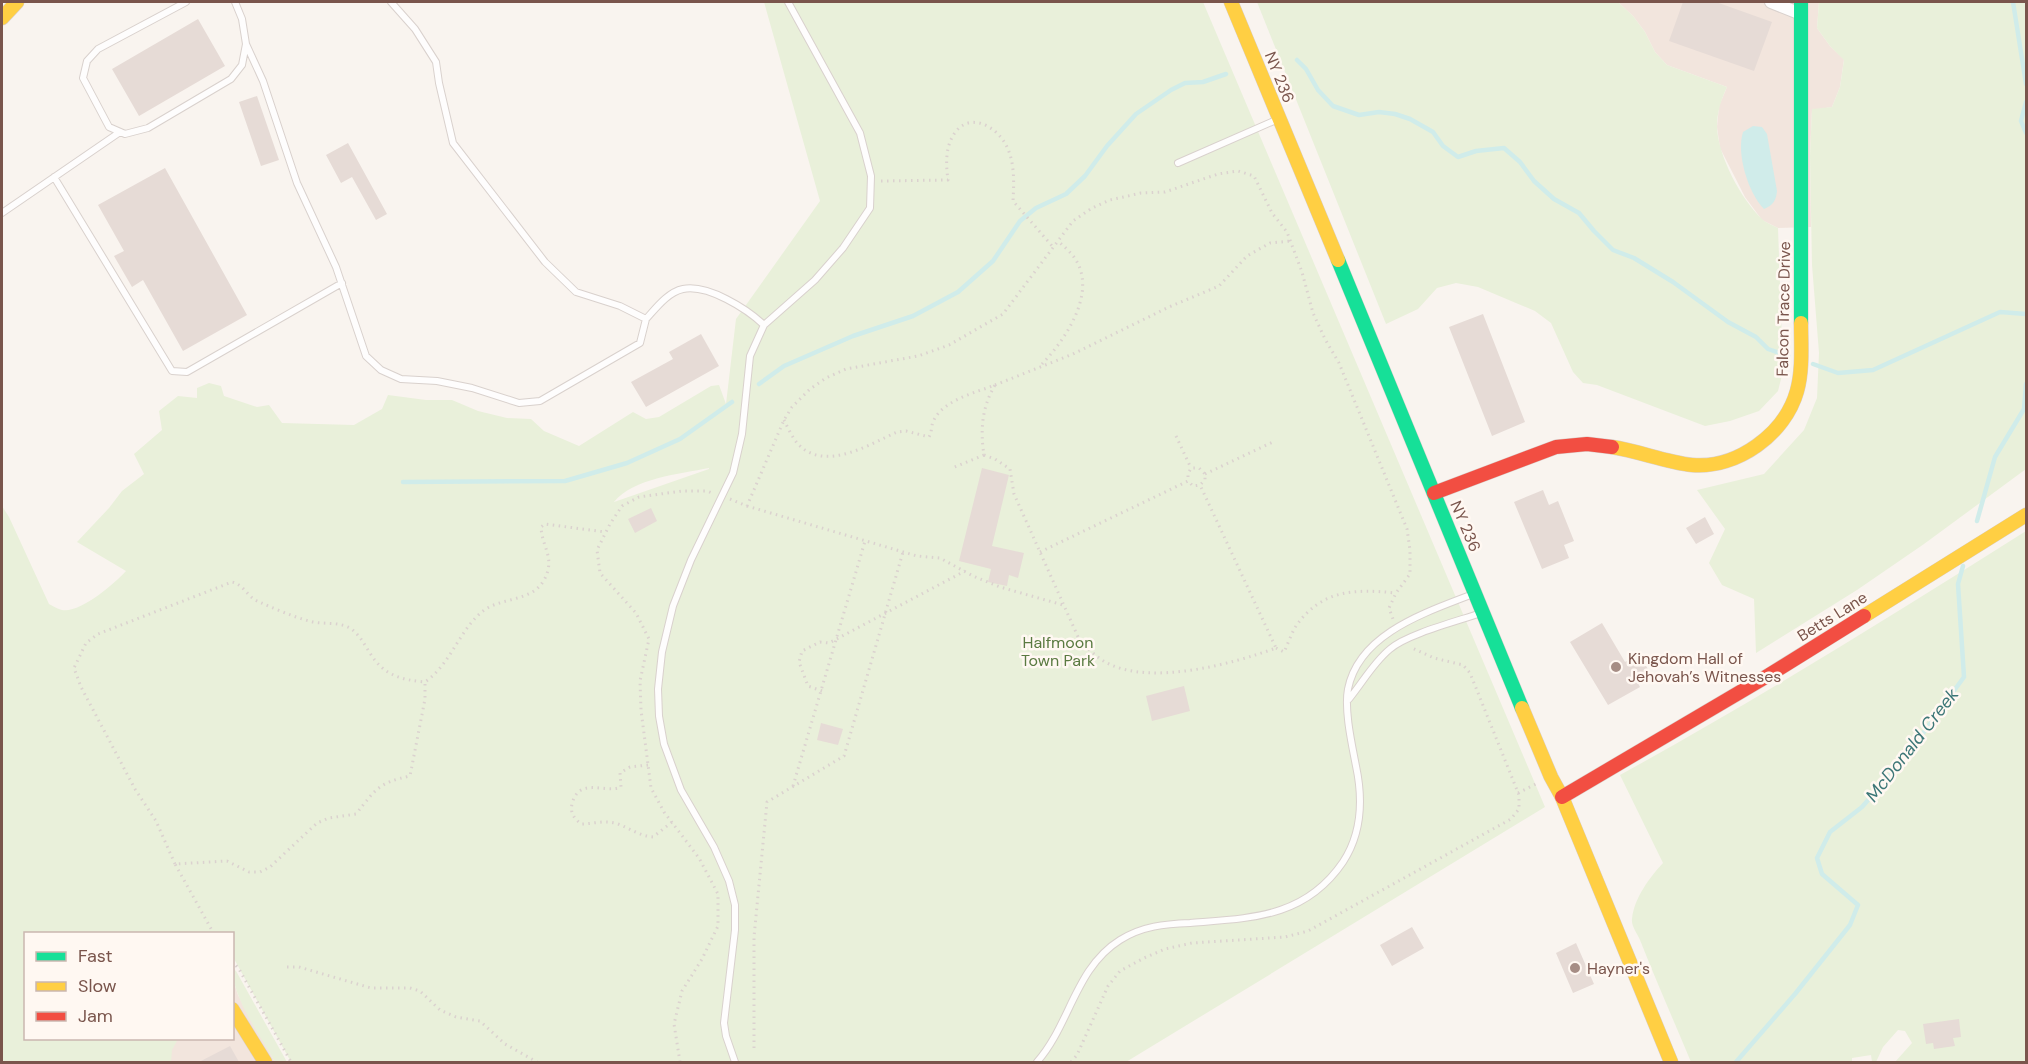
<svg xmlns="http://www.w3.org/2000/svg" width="2028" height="1064" font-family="'DM Sans',sans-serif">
	<rect width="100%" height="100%" fill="#f9f4ef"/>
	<path fill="#f2e5dd" d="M1618,2H1819L1817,28L1830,46L1844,59L1840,87L1832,107L1812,110L1810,156L1811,227L1778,228L1762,220L1745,197L1720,148L1717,127L1719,106L1727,87L1667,65L1655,52L1645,32L1633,16Z
		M233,980L238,995L275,1062H118L140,1039L232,1038Z"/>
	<path fill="#e9f0da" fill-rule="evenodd" d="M764,2H1203L1545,807L1126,1062H291L233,957L232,934H26V1038L178,1039L172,1050L171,1062H2V506L9,517L49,604C53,606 58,609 62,610C81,613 114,584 126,571L77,542L109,508L122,491L144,474L134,454L162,430L159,411L178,396L197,398V388L209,383L221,386L224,396L257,407L269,405L282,423L354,425L382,409L388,395L426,400H452L478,411L507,418L531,419L544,431L579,446L633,412L646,419L659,417L711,386L719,385L726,404L736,319L820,201ZM709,468V469L614,502C633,478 680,474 709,468Z
		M1257,2H1618L1633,16L1645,32L1655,52L1667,65L1727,87C1721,100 1717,112 1717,127C1718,156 1741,199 1762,219C1766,223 1773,225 1778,228L1783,371L1778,391L1759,411L1730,421L1705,426L1597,385L1583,383L1573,372L1551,323L1535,311L1478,287L1456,283L1437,288L1418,309L1386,324Z
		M1819,2H2026V469L1924,544L1857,590L1756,653L1754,599L1722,585L1709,563L1725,529L1697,490L1764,474L1804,430L1817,398L1819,353L1812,265L1810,156L1812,109L1832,107L1840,87L1844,60L1830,46L1817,28Z
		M2026,531V1062H1895L1912,1043L1905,1031L1898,1030L1883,1047L1876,1062H1872L1871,1055L1852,1058V1062H1691C1674,1021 1656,981 1640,940C1637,933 1631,926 1632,919C1634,898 1650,877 1663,863L1620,775C1758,699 1893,615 2026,531Z
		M232,968L236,971L287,1062H275C260,1035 233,999 232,968Z"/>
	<path fill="#d0ecea" d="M1753,126L1762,127L1767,134L1777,191C1776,201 1773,205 1764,209C1748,193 1736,153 1743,132Z"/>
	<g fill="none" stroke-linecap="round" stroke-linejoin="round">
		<path stroke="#d0ecea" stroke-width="4.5" d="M2013,2L2026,84
			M1297,60L1306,69L1318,90L1333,106L1359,115L1379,112L1395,114L1410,119L1433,132L1443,146L1458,157L1476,151L1504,148L1520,162L1534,181L1554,199L1579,213L1594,231L1613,250L1634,258L1673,282L1728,322L1756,337L1768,349L1788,356
			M2026,102L2021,121L2026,133
			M1813,364L1838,373L1873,370L2000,312L2026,314
			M759,384L784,366L853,336L913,316L958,292L993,261L1020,221L1036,208L1066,194L1085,176L1107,146L1136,114L1171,90L1185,83L1203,82L1226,74
			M403,482L565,481L627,463L680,439L732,402
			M1977,521L1995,457L2024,409L2026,384
			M1736,1062L1795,994L1850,925L1858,905L1822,874L1817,858L1830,832L1862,807L1905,758L1964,677L1958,584L1963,566"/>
	</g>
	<path fill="#e6dbd6" d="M1683,2H1716L1772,22L1754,71L1669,41Z
		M198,19L225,66L139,116L112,69Z
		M257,96L279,160L261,166L239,102Z
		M348,143L387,214L376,220L352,177L341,183L326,155Z
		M165,168L247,315L183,351L143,280L132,287L114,256L124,251L98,205Z
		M1483,314L1525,422L1492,436L1449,327Z
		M701,334L719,366L646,407L631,382L673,359L669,352Z
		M982,468L1009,475L992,546L1024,553L1018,578L1009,575L1007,586L988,582L991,569L959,561Z
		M1543,490L1549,505L1558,501L1574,541L1564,545L1569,558L1542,569L1514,502Z
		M651,508L657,521L635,533L628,519Z
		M1705,517L1714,534L1696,544L1686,528Z
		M1602,623L1625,662L1639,654L1649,671L1636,679L1640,687L1608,705L1570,642Z
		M1184,686L1190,711L1152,721L1146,696Z
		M821,723L843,729L838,745L817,740Z
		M1412,927L1424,948L1392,966L1380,945Z
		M1576,943L1594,984L1573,993L1556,953Z
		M1959,1019L1961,1037L1953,1038L1955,1046L1934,1049L1933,1043L1926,1044L1923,1024Z
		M230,1046L239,1062H199Z"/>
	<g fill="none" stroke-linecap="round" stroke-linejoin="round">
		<defs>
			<path id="lane" d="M186,2L98,49L87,61L83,78L109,127L125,134L148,128L231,79L242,65L246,44L242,19L235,2
				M246,44L263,81L297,183L336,267L366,356L381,370L401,379L437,381L472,388L519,403L540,401L640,343L646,319L620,306L576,292L545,262L453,143L439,83L436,62L415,29L391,2
				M1178,163L1276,120
				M54,177L172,371L187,372L342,283
				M2,213L120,132
				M646,319C656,308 668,292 683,289C708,284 747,309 764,325
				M1349,699C1363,682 1373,663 1390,649C1407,634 1458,621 1481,613
				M735,1062L726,1036L724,1023L735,930V905L729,881L714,847L681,790L664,744L659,716L658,689L662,652L673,606L691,560L733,473L742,434L750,356L764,325L815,280L843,248L870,208L871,176L860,133L788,2
				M1037,1062C1070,1025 1075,968 1120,940C1142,926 1165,924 1190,923C1251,918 1305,918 1343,862C1362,833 1363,799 1356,766C1352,745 1344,710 1348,689C1359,633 1427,612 1473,594"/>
			<path id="street" d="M1771,2L1801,14"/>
			<path id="fast" d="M1801,2V323
				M1338,260L1522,708"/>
			<path id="slow" d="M1231,2L1338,260
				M2,18L17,2
				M1612,447C1639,451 1665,462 1692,465C1737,469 1785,434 1797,391C1803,370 1801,345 1801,323
				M1864,616L2026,515
				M1522,708L1551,777L1562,797L1671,1062
				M232,1009L265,1062"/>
			<path id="jam" d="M1434,493L1556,447L1587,444L1612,447
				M1562,797L1769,675L1864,616"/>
		</defs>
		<use href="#lane" stroke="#d9d1cd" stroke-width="8"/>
		<use href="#street" stroke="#d9d1cd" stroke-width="14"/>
		<use href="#fast" stroke="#d9cfcb" stroke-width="15"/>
		<use href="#slow" stroke="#d9cfcb" stroke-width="15"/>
		<use href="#jam" stroke="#d9cfcb" stroke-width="15"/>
		<path stroke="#dbd2cf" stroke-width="3" stroke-dasharray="1.5 4.5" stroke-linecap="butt" d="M881,181L948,180C946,165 945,148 954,134C969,111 996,126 1006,145C1015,162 1014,183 1013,201L1053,247
			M1042,364C1064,341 1093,299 1079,266C1075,256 1066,248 1058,241
			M995,385L1073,354L1169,307L1219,286L1247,256L1270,243L1291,241
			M784,420C788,428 793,439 799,445C826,472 870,444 897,432L906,431L929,437C932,432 931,427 933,422C942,400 975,393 995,385C982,407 980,430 984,455L952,468
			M1176,436L1191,468
			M984,455L995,459L1010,469L1014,494L1079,639C1087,648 1096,657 1107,663C1151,686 1232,664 1276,648L1200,485
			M1205,474L1275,441
			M730,499L747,506L784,420L792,407L810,389L826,378L846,369L918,356L949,345L1003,314L1073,221L1092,208L1110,200L1141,193L1165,192L1218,174L1238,171L1254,176L1272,213L1287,232L1302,272L1313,313L1325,339L1339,363L1407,529L1410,550V574L1396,593L1389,608L1393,619
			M747,506L917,556L940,558L973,576L1000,587L1063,605
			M1040,552L1188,481L1193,486L1200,485L1205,480V474L1199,468H1191L1188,474V481
			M1276,648L1284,652C1288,644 1291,634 1296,626C1322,589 1355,589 1396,593
			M822,691L808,686L799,662L802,651L820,642L829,643L965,571
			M648,765L630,767L620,773L621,787C605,794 579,776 572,804C570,813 574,818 581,824C593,824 603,820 615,823C628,827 639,836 653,837L672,822
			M793,786L865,541
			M1518,793L1538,783
			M175,864L156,821L135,789L81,687L74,668L86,643L98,634L232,582C243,584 247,596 257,601C273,608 291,616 309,621C322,625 337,621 350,628C359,634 364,644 370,653C383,675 401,680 425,682C451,664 459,630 483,611C501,597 532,602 544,580C556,558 542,548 541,527L545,524L605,532
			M214,934L175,864L227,861L249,872H260L270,867L317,823L329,818L356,814C376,789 378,783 410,776L425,699V682
			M232,961L239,969L291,1062
			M287,967H299L371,988H410L420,991L440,1010L456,1017L480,1021L505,1044L537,1062
			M754,1048V937L767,802L844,756L903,552
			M680,1062L674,1024L682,991L702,959L718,926V894L699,858L664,812L651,788L641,710L640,681L649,639L636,613L600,573L597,550L610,524L622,506L639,497L682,491H707L712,493
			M1071,1062L1077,1055L1108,986L1120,971L1144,958L1165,949L1192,943L1285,937L1308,931L1511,819L1519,809V795L1470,673L1463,665L1434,658L1412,648"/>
		<use href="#lane" stroke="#fefdfd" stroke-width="6"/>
		<use href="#street" stroke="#fefdfd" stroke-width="12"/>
		<use href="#fast" stroke="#16e098" stroke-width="14"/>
		<use href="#slow" stroke="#ffcf43" stroke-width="14"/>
		<use href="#jam" stroke="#f24e42" stroke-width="14"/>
	</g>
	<g fill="#a68d85" stroke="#fff8f2" stroke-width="2">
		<circle cx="1616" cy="667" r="6"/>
		<circle cx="1575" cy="968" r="6"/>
	</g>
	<g text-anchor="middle" stroke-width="5" stroke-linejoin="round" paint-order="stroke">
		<g font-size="16" fill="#7a554c" stroke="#fff8f2">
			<text transform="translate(1280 77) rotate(68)" y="6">NY 236</text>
			<text transform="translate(1783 309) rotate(-89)" y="6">Falcon Trace Drive</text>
			<text transform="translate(1466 526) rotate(67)" y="6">NY 236</text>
			<text transform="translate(1832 616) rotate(-32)" y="6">Betts Lane</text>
		</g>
		<g font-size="16" fill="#5a7a41" stroke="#fff8f2">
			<text x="1058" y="648">Halfmoon<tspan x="1058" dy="18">Town Park</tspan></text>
		</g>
		<g font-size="16" fill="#7a554c" stroke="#fff8f2" text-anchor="start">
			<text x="1628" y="664">Kingdom Hall of<tspan x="1628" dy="18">Jehovah’s Witnesses</tspan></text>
			<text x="1587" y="974">Hayner's</text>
		</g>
		<g font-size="18" font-style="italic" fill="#3c7677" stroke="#fff8f2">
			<text transform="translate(1912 745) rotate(-52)" y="6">McDonald Creek</text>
		</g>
	</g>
	<rect width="2028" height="1064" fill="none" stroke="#7a554c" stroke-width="6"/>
	<rect x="24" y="932" width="210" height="108" fill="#fff8f2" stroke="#cab7b0" stroke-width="1.5"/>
	<rect x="36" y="952" width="30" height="9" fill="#16e098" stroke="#cab7b0" stroke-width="1.5"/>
	<text x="78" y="962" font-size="18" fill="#7a554c">Fast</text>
	<rect x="36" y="982" width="30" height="9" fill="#ffcf43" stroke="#cab7b0" stroke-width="1.5"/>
	<text x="78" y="992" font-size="18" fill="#7a554c">Slow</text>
	<rect x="36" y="1012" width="30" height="9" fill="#f24e42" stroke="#cab7b0" stroke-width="1.5"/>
	<text x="78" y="1022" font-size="18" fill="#7a554c">Jam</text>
</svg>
